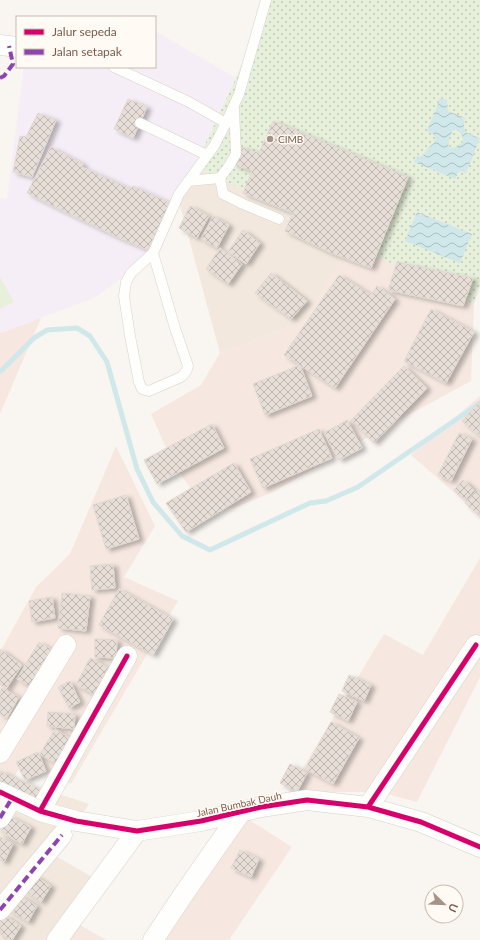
<svg xmlns="http://www.w3.org/2000/svg" width="480" height="940" font-family="Lato,sans-serif">
	<defs>
		<pattern id="park-dots" width="8" height="8" patternUnits="userSpaceOnUse"><rect width="8" height="8" fill="#e7f0db"/><path d="M2 2h.1M6 6h.1" fill="none" stroke="#c0c6b4" stroke-width="1.8" stroke-linecap="round"/></pattern>
		<pattern id="water-waves" width="16" height="10" patternUnits="userSpaceOnUse"><rect width="16" height="10" fill="#d0e8ea"/><path d="M0 5q4-4 8 0t8 0" fill="none" stroke="#aebfc0"/></pattern>
		<pattern id="building-cross-hatch" width="8" height="8" patternUnits="userSpaceOnUse"><rect width="8" height="8" fill="#e6ded7"/><path d="M0 0l8 8M0 8l8-8" fill="none" stroke="#bfb7b1"/></pattern>
		<filter id="shadow"><feDropShadow dx="4.5" dy="2.5" stdDeviation="2" flood-color="#0004"/></filter>
	</defs>
	<rect width="100%" height="100%" fill="#f9f5f0"/>
	<path fill="#f2e8de" d="M195,166L351,243L305,321L220,353L179,202Z
		M0,766L15,776L34,791L65,796L89,804L54,855L92,877L65,916L44,940H0Z"/>
	<path fill="#f6e8e1" d="M351,243L474,304L471,381L386,427L275,491L234,508L205,506L175,468L151,414L201,385L220,353L305,321Z
		M41,318L0,414V333Z
		M480,396V515L411,455Z
		M116,446L155,526L124,577L178,601L71,784L23,759L15,776L0,766V652L36,587L70,554Z
		M480,558V677L417,802L379,792H326L284,799L384,634L423,655Z
		M246,818L292,847L229,940H161Z
		M65,916L106,940H44Z"/>
	<path fill="#f6eef6" d="M155,31L236,78L154,255L94,298L0,333V199L7,198L24,67H155Z"/>
	<path fill="#e7f0db" d="M0,277L14,302L0,309Z"/>
	<path fill="url(#park-dots)" d="M269,0H480V286L474,304L195,166L236,78Z"/>
	<path fill="url(#water-waves)" fill-rule="evenodd" d="M440,98L447,100L448,111L465,118C462,133 466,133 480,138L466,173L459,171L455,179L414,162L417,156H422L425,153L428,148L433,144L436,138L433,134L427,131ZM454,130H458L462,135L463,140C460,145 453,150 448,147C449,141 450,133 454,130Z
		M417,212L472,234L460,263L405,241Z"/>
	<g fill="none" stroke-linecap="round" stroke-linejoin="round">
		<path stroke="#d0e8ea" stroke-width="5" d="M0,371L2,370L34,338L47,330L77,328L90,336L107,362L137,469L153,502L182,536L210,550L310,503L326,501L358,487L480,403"/>
	</g>
	<path fill="url(#building-cross-hatch)" stroke="#e2d8d2" filter="url(#shadow)" d="M128,99L147,107L133,138L114,129Z
		M38,113L56,120L32,177L13,172L20,136L26,137Z
		M273,121L408,177L371,268L331,253L285,231L293,213L243,193L252,171L234,164L241,147L259,153Z
		M51,147L83,164L82,167L131,189L133,186L170,203L148,250L113,235L65,212L27,193Z
		M190,206L209,216L197,238L179,228Z
		M213,216L229,225L217,248L201,239Z
		M243,230L260,243L246,264L228,252Z
		M220,248L242,264L228,284L206,269Z
		M397,262L473,278L463,306L388,290Z
		M271,273L307,301L291,319L255,293Z
		M339,275L371,295L377,286L395,299L335,388L284,355Z
		M431,309L474,332L446,383L404,361Z
		M300,365L312,396L265,415L253,384Z
		M404,366L427,388L374,443L351,420Z
		M480,401V435L479,436L462,421Z
		M347,420L362,448L339,460L324,433Z
		M212,424L224,448L157,484L144,460Z
		M319,429L332,458L263,488L250,459Z
		M459,433L472,439L451,481L438,475Z
		M234,463L251,492L186,532L166,503Z
		M463,480L474,490L465,500L454,490Z
		M477,490L480,493V515L479,516L465,503Z
		M126,495L139,539L106,549L93,505Z
		M113,564L115,588L92,590L90,566Z
		M119,589L173,619L153,655L99,625Z
		M62,593L90,596L86,631L58,628Z
		M52,597L55,618L32,622L29,601Z
		M95,639L117,640L116,658L95,657Z
		M39,642L58,653L36,690L17,679Z
		M0,649L22,665L6,689L0,684Z
		M90,658L115,671L101,698L76,685Z
		M349,675L371,685L364,701L342,691Z
		M70,681L80,702L69,708L58,687Z
		M2,688L19,697L7,718L0,714V691Z
		M339,694L357,702L348,721L330,712Z
		M48,712L75,714L74,729L47,726Z
		M331,722L359,738L333,784L305,769Z
		M55,729L75,741L60,767L40,754Z
		M38,752L46,771L25,780L16,762Z
		M290,764L307,773L297,792L280,783Z
		M0,771L46,792L39,806L0,788Z
		M9,816L31,827L22,844L1,832Z
		M0,837L13,844L4,862L0,860Z
		M240,850L259,859L251,877L231,868Z
		M34,875L51,886L41,902L24,890Z
		M19,895L37,906L28,922L9,910Z
		M4,915L21,926L12,940H9L0,934V921Z"/>
	<g fill="none" stroke-linecap="round" stroke-linejoin="round">
		<defs>
			<path id="lane" d="M114,67L189,102L226,123
				M140,123L207,155
				M220,178L223,194L243,204L279,219
				M188,181L220,178L229,166L236,154L234,109
				M153,253L175,328L188,366C187,371 185,374 181,377L149,391L142,389L139,382L130,336L124,296L126,282L131,273Z
				M153,253L179,194L214,146L226,123L239,94L266,0"/>
			<path id="street" d="M0,45L17,47
				M0,753L66,645
				M0,792L40,811L76,821L137,831L201,821L261,807L307,800L368,807L421,822L480,847
				M368,807L476,645
				M40,811L127,656
				M0,818L12,798
				M0,910L62,835
				M57,940L137,831
				M153,940L183,895L241,812"/>
		</defs>
		<use href="#lane" stroke="#d7d1cb" stroke-width="11"/>
		<use href="#street" stroke="#d7d1cb" stroke-width="21"/>
		<use href="#lane" stroke="#fefefd" stroke-width="10"/>
		<use href="#street" stroke="#fefefd" stroke-width="20"/>
		<path stroke="#8e44ad" stroke-width="4" stroke-dasharray="8 4" stroke-linecap="butt" d="M0,78L4,76L13,64L9,46
			M0,818L12,798
			M0,910L62,835"/>
		<defs>
			<path id="cycleway" d="M0,792L40,811L76,821L137,831L201,821L261,807L307,800L368,807L421,822L480,847
				M368,807L476,645
				M40,811L127,656"/>
		</defs>
		<use href="#cycleway" stroke="#fffaf3" stroke-width="8"/>
		<use href="#cycleway" stroke="#d6006c" stroke-width="5"/>
	</g>
	<circle fill="#a69286" stroke="#fffaf3" stroke-width="1.5" cx="270" cy="139" r="4"/>
	<g text-anchor="middle" stroke-width="3" stroke-linejoin="round" paint-order="stroke">
		<g font-size="10" fill="#7a5c4d" stroke="#fffaf3" text-anchor="start">
			<text x="278" y="143">CIMB</text>
		</g>
		<g font-size="10" fill="#7a5c4d" stroke="#fffaf3">
			<text transform="translate(239 804) rotate(-12)" y="4">Jalan Bumbak Dauh</text>
		</g>
	</g>
	<rect x="16" y="16" width="140" height="52" fill="#fffaf3" stroke="#cabbb1"/>
	<rect x="24" y="29" width="20" height="6" fill="#d6006c" stroke="#cabbb1"/>
	<text x="52" y="36" font-size="12" fill="#7a5c4d">Jalur sepeda</text>
	<rect x="24" y="49" width="20" height="6" fill="#8e44ad" stroke="#cabbb1"/>
	<text x="52" y="56" font-size="12" fill="#7a5c4d">Jalan setapak</text>
	<g transform="translate(444 904) rotate(113)"><circle r="19" fill="#fffaf3" stroke="#cabbb1"/>
	<path d="M0-3L7 15L0 10L-7 15Z" fill="#a69286"/>
	<text y="-6" font-size="11" font-weight="bold" text-anchor="middle" fill="#7a5c4d">U</text>
	</g>
</svg>
